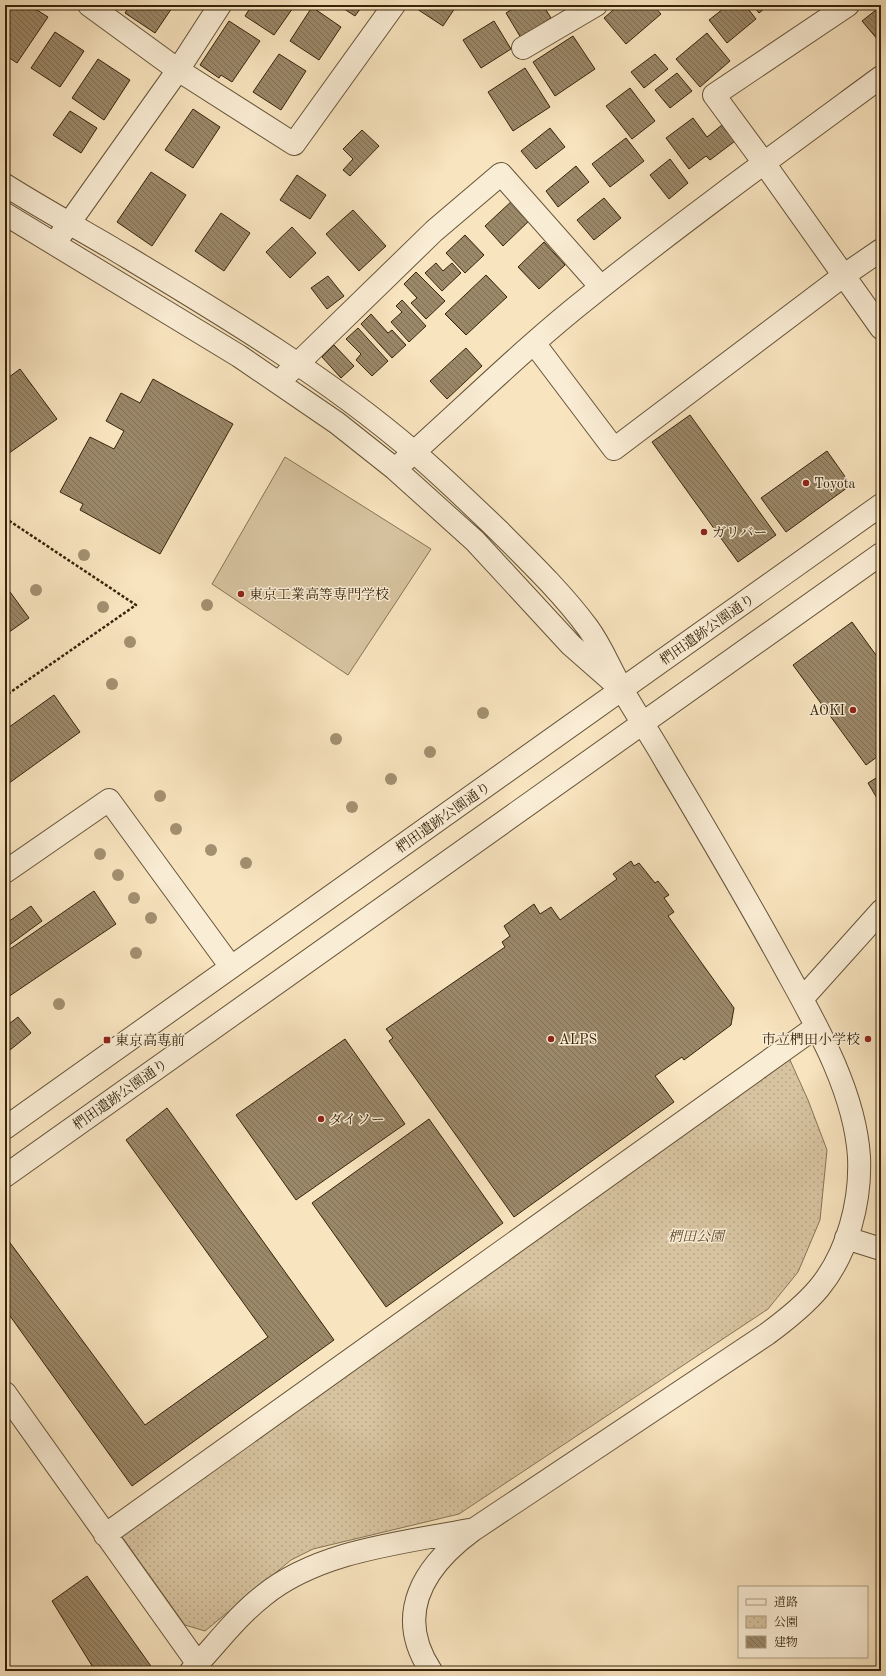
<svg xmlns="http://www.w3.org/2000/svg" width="886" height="1676" font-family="'Old Standard TT','Noto Serif JP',serif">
	<defs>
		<pattern id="park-dots" width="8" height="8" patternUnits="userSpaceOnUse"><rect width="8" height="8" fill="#d7c3a0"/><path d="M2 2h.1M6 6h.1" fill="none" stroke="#b9a788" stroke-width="1.8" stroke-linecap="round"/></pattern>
		<pattern id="building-back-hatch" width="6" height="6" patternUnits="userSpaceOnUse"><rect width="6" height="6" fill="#9b8869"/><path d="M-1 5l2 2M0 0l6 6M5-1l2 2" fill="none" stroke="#7f6f55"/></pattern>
	</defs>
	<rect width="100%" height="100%" fill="#f8e4bf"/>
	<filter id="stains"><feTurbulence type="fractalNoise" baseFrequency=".005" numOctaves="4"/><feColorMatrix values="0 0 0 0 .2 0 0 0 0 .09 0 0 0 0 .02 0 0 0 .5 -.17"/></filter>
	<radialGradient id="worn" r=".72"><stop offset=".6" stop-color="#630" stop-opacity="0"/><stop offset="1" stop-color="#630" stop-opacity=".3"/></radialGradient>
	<path fill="url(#park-dots)" stroke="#867456" d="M785,1049L808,1100L827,1150L820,1220L798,1272L768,1309L459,1514L313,1549L291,1560L205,1631L185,1625L115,1527Z"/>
	<path fill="#d7c3a0" stroke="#867456" d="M285,457L431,549L348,675L212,584Z"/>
	<path fill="url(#building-back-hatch)" stroke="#36240b" d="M7,5H29L48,17L17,63L5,55V9Z
		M130,5H174L155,33L125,13Z
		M252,5H295L274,35L245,16Z
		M338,5H363L355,16Z
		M416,5H457L443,26L414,7Z
		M519,5H543L551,18L521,38L506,13Z
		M619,5H653L661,14L626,44L604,18Z
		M728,5H745L756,19L727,43L709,20Z
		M753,5H769L759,13Z
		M881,6V38L878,40L862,21Z
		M312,7L341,27L319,60L290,41Z
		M229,21L260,41L232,82L221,75L219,78L200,65Z
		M494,21L511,49L481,68L463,40Z
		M55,32L84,51L60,87L31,68Z
		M707,33L730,61L700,87L676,59Z
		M573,36L595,69L555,96L533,62Z
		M279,54L306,71L281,110L253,92Z
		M655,54L668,69L644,88L631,72Z
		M98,59L130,80L104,120L72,98Z
		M525,68L550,107L513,131L488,92Z
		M677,73L692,91L670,108L655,90Z
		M630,88L655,121L632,139L606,106Z
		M193,109L220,127L193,168L165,150Z
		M70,111L97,128L81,153L53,135Z
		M693,118L707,137L722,125L735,141L710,160L706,156L689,169L666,138Z
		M550,128L565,147L536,169L521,151Z
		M362,130L379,146L350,176L343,170L353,159L343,149Z
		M626,138L644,161L610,187L592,164Z
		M670,159L688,183L669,199L650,175Z
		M576,166L589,182L558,207L546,191Z
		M151,172L186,195L152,246L117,222Z
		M297,175L326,195L310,219L280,200Z
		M604,198L621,218L594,240L577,220Z
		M514,199L532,218L503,246L485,226Z
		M353,210L386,246L359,271L326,234Z
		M221,213L250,233L224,271L195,251Z
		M292,227L316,253L290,278L266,252Z
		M465,235L484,255L465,273L446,253Z
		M544,242L565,265L539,289L518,267Z
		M436,263L443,271L452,263L461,273L442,291L425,273Z
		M416,272L445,301L426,319L411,303L417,298L404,284Z
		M486,275L507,297L466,335L445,314Z
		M328,276L344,296L327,309L311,288Z
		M402,300L426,326L409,342L391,322L402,312L396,306Z
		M371,314L388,333L392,330L406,345L392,358L361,324Z
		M358,328L388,361L372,376L356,360L361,354L346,339Z
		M334,345L354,366L341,378L322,357Z
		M466,348L482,366L447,399L430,381Z
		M20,369L57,419L5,456V380Z
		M153,379L233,424L160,554L80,510L83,504L60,492L90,437L114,449L124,431L106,421L121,393L140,403Z
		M690,415L776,535L738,562L652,442Z
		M827,451L851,485L786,532L761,498Z
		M5,585L29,618L5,635Z
		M852,622L881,662V754L866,765L793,665Z
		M54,695L80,732L5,786V730Z
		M881,775V805L868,783Z
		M631,861L634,866L639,863L655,883L658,881L669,895L664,898L674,912L668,916L734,1008L731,1025L684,1060L682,1057L655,1076L674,1102L514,1217L389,1041L393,1038L386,1029L505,947L502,942L510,936L504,926L534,904L540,914L551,907L560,920L617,879L613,874Z
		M94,891L116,924L5,999V924L31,906L42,921L8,946L10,949Z
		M18,1017L31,1033L5,1054V1027Z
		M345,1039L405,1124L296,1200L236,1115Z
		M167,1108L334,1340L132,1486L5,1309V1236L145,1425L268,1337L126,1140Z
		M429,1119L503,1223L386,1307L312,1203Z
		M87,1576L153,1669L152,1671H92L94,1669L52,1601Z"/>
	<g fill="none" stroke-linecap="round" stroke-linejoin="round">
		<defs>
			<path id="minor" d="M89,5L178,70L294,144L394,5
				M848,5L714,95L764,163L881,328
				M523,48L596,5
				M5,185C40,207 76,227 112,248C215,310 322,373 414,452C443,477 471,504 499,531C530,562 562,593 588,628C602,647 610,669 622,689C636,714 652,737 666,762C707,831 748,900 786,970C817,1026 855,1092 859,1157C861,1201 848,1253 819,1288C804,1306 786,1320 767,1334L473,1530C424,1566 393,1614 431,1671
				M5,214L239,356L337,423L395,469L475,541L571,645L612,681
				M60,236L178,70L220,5
				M534,343L614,449L843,276L881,250
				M286,375L434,231L501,174L601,287
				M403,462C465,407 524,348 590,296C685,220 783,149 881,77
				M5,872L109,800L231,967
				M802,999L881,911
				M5,1128L881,505
				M5,1176L881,554
				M846,1238L881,1249
				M5,1393L198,1664
				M105,1535L816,1027
				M191,1671C215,1646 236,1617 263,1596C318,1551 401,1543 469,1530"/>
		</defs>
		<use href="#minor" stroke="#665438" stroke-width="24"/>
		<path stroke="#36240b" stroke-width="2.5" stroke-dasharray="3 2" stroke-linecap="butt" d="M5,518L136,605L5,696"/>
		<use href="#minor" stroke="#faedd5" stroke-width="22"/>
	</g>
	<g fill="#a39070">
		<circle cx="84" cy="555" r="6"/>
		<circle cx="36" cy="590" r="6"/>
		<circle cx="207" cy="605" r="6"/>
		<circle cx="103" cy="607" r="6"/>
		<circle cx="130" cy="642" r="6"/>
		<circle cx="112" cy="684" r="6"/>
		<circle cx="483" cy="713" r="6"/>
		<circle cx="336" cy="739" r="6"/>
		<circle cx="430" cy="752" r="6"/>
		<circle cx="391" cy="779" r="6"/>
		<circle cx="160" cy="796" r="6"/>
		<circle cx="352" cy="807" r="6"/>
		<circle cx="176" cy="829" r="6"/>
		<circle cx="211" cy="850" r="6"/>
		<circle cx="100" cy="854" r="6"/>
		<circle cx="246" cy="863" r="6"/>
		<circle cx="118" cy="875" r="6"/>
		<circle cx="134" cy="898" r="6"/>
		<circle cx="151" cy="918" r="6"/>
		<circle cx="136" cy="953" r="6"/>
		<circle cx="59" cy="1004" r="6"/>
	</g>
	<g fill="#8f2418" stroke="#faedd5" stroke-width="1.5">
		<circle cx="806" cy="483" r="4"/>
		<circle cx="704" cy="532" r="4"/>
		<circle cx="241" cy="594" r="4"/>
		<circle cx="853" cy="710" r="4"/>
		<circle cx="551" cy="1039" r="4"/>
		<circle cx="868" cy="1039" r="4"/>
		<rect x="103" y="1036" width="8" height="8" rx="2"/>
		<circle cx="321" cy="1119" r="4"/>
	</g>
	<g text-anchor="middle" stroke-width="3" stroke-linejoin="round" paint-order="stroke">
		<g font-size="14" fill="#36240b" stroke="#faedd5" text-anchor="start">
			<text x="814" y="488">Toyota</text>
			<text x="712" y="537">ガリバー</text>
			<text x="249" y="599">東京工業高等専門学校</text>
			<text x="845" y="715" text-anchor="end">AOKI</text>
			<text x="559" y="1044">ALPS</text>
			<text x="860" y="1044" text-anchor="end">市立椚田小学校</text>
			<text x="115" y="1045">東京高専前</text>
			<text x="329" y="1124">ダイソー</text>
		</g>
		<g font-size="14" fill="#36240b" stroke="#faedd5">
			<text transform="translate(707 629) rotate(-35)" y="5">椚田遺跡公園通り</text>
			<text transform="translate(443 817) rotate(-35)" y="5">椚田遺跡公園通り</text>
			<text transform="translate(120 1094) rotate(-35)" y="5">椚田遺跡公園通り</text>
		</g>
		<g font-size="14" font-style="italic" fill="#5e4c30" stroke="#faedd5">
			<text x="696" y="1241">椚田公園</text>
		</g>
	</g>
	<rect width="886" height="1676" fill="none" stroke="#f8e4bf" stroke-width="20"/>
	<rect x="6" y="6" width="874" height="1664" fill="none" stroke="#36240b" stroke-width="2"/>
	<rect x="10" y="10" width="866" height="1656" fill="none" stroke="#36240b"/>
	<rect x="738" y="1586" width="130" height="72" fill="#faedd5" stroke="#ac9d84"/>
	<rect x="746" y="1599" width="20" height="6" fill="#faedd5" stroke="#ac9d84"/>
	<text x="774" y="1606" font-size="12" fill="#36240b">道路</text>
	<rect x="746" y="1616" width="20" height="12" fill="url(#park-dots)" stroke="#ac9d84"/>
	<text x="774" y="1626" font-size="12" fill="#36240b">公園</text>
	<rect x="746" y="1636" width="20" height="12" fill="url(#building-back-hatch)" stroke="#ac9d84"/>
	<text x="774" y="1646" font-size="12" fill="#36240b">建物</text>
	<rect width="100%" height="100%" filter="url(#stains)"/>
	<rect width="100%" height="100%" fill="url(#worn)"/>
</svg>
